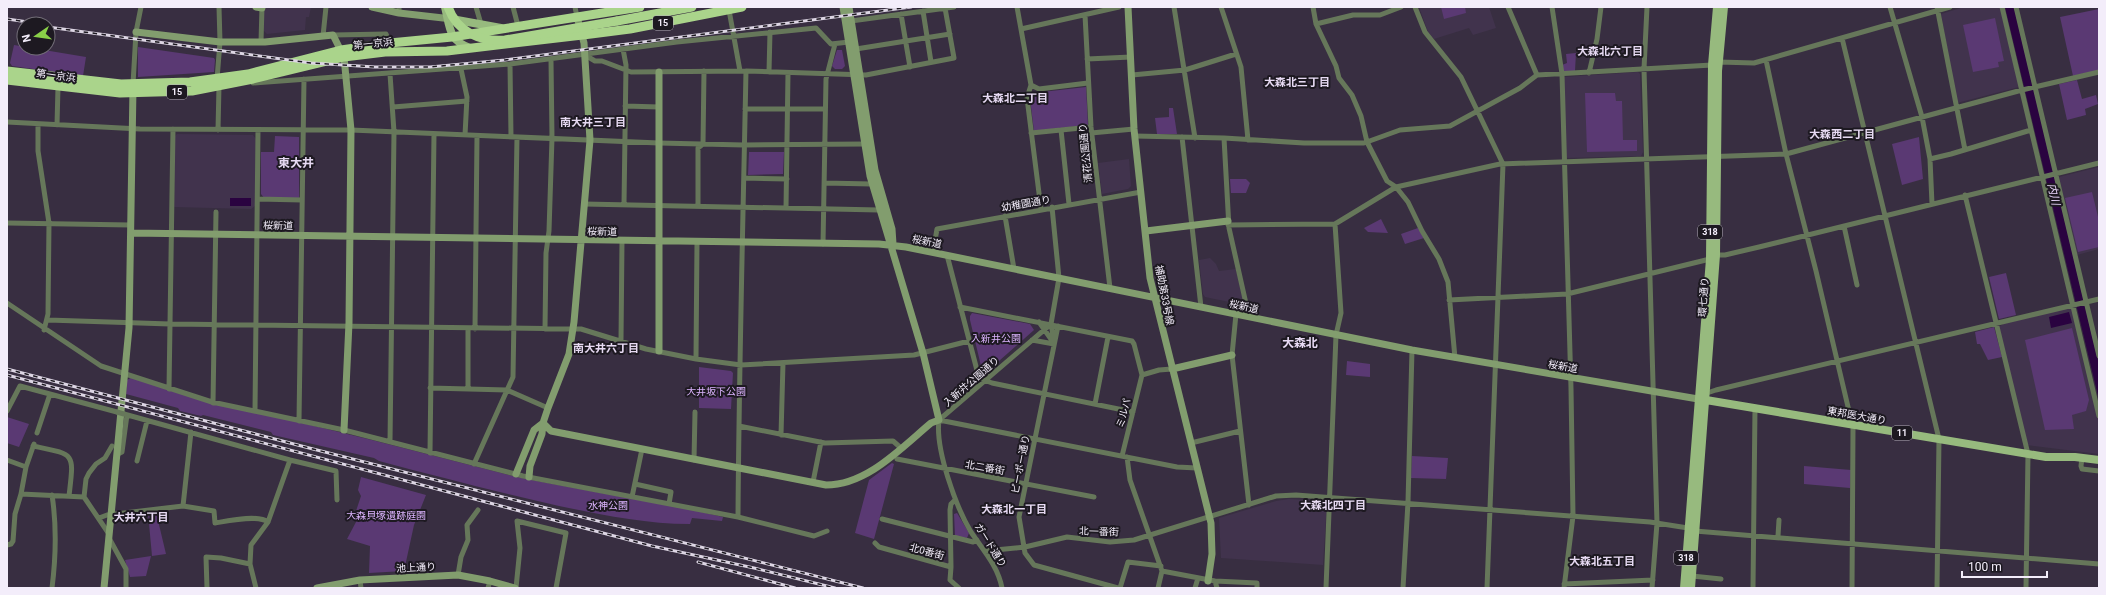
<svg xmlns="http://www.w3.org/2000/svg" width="2106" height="595" font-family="Roboto,'Noto Sans JP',sans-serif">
	<rect width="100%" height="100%" fill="#382e41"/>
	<path fill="#41334d" d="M264,7H311L309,17H306L305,30L267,34L264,31Z
		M1419,7H1489L1496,28L1473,35L1469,28L1434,39L1428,32Z
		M1964,7H2000L2019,87L1957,103L1941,14Z
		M1638,72L1640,74L1643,152L1641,156L1566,158L1564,77Z
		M177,134L253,135L256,139L255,206L251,209L174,207L175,136Z
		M1129,159L1131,186L1128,189L1102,194L1098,163Z
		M2099,167V249L2077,255L2059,177Z
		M1210,258L1216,264L1219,271L1236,269L1243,301L1239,304L1205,297L1203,294L1199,260Z
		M2068,308L2072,309L2099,422V454L2027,445L1999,327L2003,324Z
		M1289,499L1324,501L1327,503L1323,565L1221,558L1219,518L1276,501Z"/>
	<path fill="#5a3973" d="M1441,7H1465L1466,13L1444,19Z
		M2099,9V70L2073,76L2060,17Z
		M1995,18L2004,61L1998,62L1999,67L1973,72L1963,25Z
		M14,45L86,57L83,76L12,66L10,63Z
		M138,47L214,58L215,60L214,72L138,77Z
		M837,50H842L845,66L842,69H835L832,66Z
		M1576,53L1575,71H1563L1562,65L1567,63L1566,54Z
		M2077,80L2082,99L2096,95L2098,104L2085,109L2086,115L2067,120L2059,84Z
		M1086,87L1088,125L1034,131L1030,99L1033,93Z
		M1585,93H1615L1616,101H1622L1623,140H1637V151L1587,152Z
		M1169,108H1173L1177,134H1157L1155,118L1169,117Z
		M275,136L299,137V198H264L261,194V152H274Z
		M1919,137L1923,179L1902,185L1892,144Z
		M749,152H784L783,174L748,175Z
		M1230,179H1246L1250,183L1246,193H1231Z
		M2092,192L2099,221V247L2078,252L2065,198Z
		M1381,219L1388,233L1368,232L1364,228Z
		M1418,228L1424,238L1405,244L1401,234Z
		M2006,273L2016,315L1999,319L1989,277Z
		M972,313L1030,324L1034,330L991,368L985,369L981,366L970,320V316Z
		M1994,327L2002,357L1988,360L1980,344H1977L1975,332Z
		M2072,328L2089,400L2086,411L2072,415L2074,429L2045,430L2025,340Z
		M1347,361L1370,364V377L1346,375Z
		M699,367L731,371L733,373L731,409L699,408Z
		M132,377L175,392L372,440L521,478L693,510L723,517L722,521L692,518L690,524C645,524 603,515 559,506C498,492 439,477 379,461L374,458L273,435L271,432L203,415L201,416L180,411L178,408L126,394L127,380Z
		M7,417L29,424L19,447L7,443Z
		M1412,456L1448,458L1446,479L1411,478Z
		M892,463L894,464L874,539L855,533L869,480Z
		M1804,466L1851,470L1850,488L1804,484Z
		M361,477L426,495L414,525L404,571L369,573L370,546L347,539L356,522L353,520L361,496L358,490Z
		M156,512L166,554L152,556L148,513Z
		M957,513L969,533L967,538L955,536L954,514Z
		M151,556L146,576L130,577L125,560Z"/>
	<path fill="#2a0340" d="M2005,7H2014L2099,365V400Z
		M230,198H251V206H230Z
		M2069,312L2072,323L2051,328L2049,317Z"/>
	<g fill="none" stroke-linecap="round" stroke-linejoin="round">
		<path stroke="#66775a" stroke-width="5" d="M476,7L481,24
			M513,7L518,26
			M575,7L577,17
			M1017,7L1031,85L1027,98L1041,209
			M1174,7L1195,138
			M1221,7L1241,67L1248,140
			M1313,7L1316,24L1336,66L1339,78L1352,95L1361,116L1367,142L1387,181L1396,187L1408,202L1422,231L1439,259L1448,282L1455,358
			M1415,7L1425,32L1461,77L1503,164L1487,588
			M1508,7L1537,75
			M1552,7L1562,74L1571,388L1573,516L1564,588
			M1647,7L1644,69L1657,523L1652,588
			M1890,7L1922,117L1930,159L1932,204
			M1937,7L1965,150
			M2002,7L2099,416
			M2016,7L2099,356
			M729,10L740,71
			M923,11L931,62
			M399,13V7
			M901,14L910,67
			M1085,15L1091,127L1110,288
			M851,21L954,7
			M1316,24L1353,15H1380L1401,7
			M1021,29L1119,7
			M333,35L386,34L390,43
			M323,36L326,7
			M1842,38L1939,439L1937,588
			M261,42L262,7
			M623,49L626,65L624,204
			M856,49L950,34
			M585,55L595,61H602L631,72L746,71L866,75L954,58L945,8
			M1087,59L1131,57
			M1766,60L1786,154L1816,271L1853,428L1852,588
			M510,64L511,137
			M461,69L467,97L465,135
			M769,72L770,32
			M1589,73L1597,39L1601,7
			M1132,75L1185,70L1236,54
			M217,79L220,42L219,7
			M253,83L510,64L677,42L816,28L831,44L849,42
			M133,84L136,32L141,7
			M1031,85L1039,89L1088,83
			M625,106L659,107
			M393,107L467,101
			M745,109H825
			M7,122L140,129L351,130L659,143L744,145L865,144
			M38,124V151L49,223L48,314L44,330
			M57,125L58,87
			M218,130L219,86
			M1061,130L1069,204
			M1031,133L1091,127
			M1091,133L1134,129
			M1135,136L1224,138L1304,143H1364L1400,130L1450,126L1520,88L1537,75L1712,65L1719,62L1754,63L1950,7
			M1182,137L1201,307
			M1224,138L1229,228L1249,317
			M1930,159L1951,154L2031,130
			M744,178L787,179
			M824,183L872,184
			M1965,195L2028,454L2026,588
			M258,199L302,200
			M584,204L879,210
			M698,206V148L703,144L704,71
			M1052,207L1059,278L1051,324L1054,341
			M786,208L788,73
			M1005,216L1014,269
			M7,223L131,225
			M1228,225L1335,224L1396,187L1500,164L1786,154L2022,90L2099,72
			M1844,226L1857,285
			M823,244L826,79L835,44
			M933,252L937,229L1141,192
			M947,255L979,378L992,383L1133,412
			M1716,255H1725L1759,247L2099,163
			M1449,300L1567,294L1710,259
			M7,303L101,366L212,402L344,430L523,476L738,517L814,536L827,531
			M960,307L1132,341L1134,344L1142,375L1122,456
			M1236,314L1232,355L1249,505
			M48,320L170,324L581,329L646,349L696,359L741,365L914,355L969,341
			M1039,322L1053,342
			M1058,326L1019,517L1025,553L1034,565L1118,588
			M475,329L477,136
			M545,329L546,253L549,231L552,138L551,60
			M1032,340L1054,344
			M621,341L622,241
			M696,359L697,242
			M1142,375L1159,370L1172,369
			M430,388L507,390L548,408
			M468,388V329
			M169,389L173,129
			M1704,394L1716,390L2099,299
			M213,403L216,212
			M1095,404L1108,337
			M7,411L20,386L117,412
			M255,411L258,130
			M124,414L290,460L336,471L337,500
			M939,420L1177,467L1197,468
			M939,420C935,449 956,507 971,532C983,550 998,566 1002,588
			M939,420L1051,324
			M299,421L304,79
			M739,426L825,443L893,441L901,448
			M37,433L50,394
			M781,435L783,363
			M390,442L394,132L390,74
			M1191,443L1240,431
			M33,446C76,455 74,452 69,496
			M430,453L434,134
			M118,454L122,452L127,415
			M1127,457L1130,480L1162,571L1158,588
			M2082,457L2081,466L2082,469L2099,471
			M897,459L1094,497
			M7,460L26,467
			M694,460L695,412
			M137,461L147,421
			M474,464L513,377L517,137
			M813,482L821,442
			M635,484L671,492L669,504
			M21,494L26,467L34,444
			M52,495C57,527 56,556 52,588
			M84,497L86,479L89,473L96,464L105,458L112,446
			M632,497L642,449
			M183,506L191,432
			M738,517C739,368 743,220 746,71
			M99,518L107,515L183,506L214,511L215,523C227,521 258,514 268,522
			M882,519L973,542L977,540
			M1778,536L1779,520
			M109,538L126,569V588
			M875,543L879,547L951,567L950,580L959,588
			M7,545L11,544L13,541L15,514L21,494L84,497L109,534
			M985,551L1025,547L1067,537L1110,542L1134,540L1276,496L1296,495L1650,522L1688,528L1695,531L2099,564
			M951,567L950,510L951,504L955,500
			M1162,571L1215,581L1257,583V588
			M458,575L461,557L468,540L467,525L478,510
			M1692,576L1721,579
			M360,580L361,588
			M1215,581L1217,588
			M1564,584L1653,580
			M207,588L206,557L221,558L250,564
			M256,588L250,564L251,545L268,522L290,460
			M488,588L490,581
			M516,588L520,548L517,521L566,533L556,588
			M1120,588L1128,562L1161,566
			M1195,588L1198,578
			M1326,588L1336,335L1341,313L1335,224
			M1403,588L1408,502L1412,350
			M1753,588L1755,408"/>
		<path stroke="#829d6e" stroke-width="7" d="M256,7L262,8
			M372,7L399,13L452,19
			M849,7L875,170L892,229L893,244
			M1128,7L1134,129L1150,278L1211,523L1212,554L1208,581
			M136,32L220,42H265L333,35L344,57L351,130L349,323L344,430
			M1146,231L1228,221
			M131,233L879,244L906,247L1412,350L1704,400
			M659,351V72
			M1172,369L1232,355
			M543,423L551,431L826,485C867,485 901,448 931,423L939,420L923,353L870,176L843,7
			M516,474L534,430L543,423
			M529,477L530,466L542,434L543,423L548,408L569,354L574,322L590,140L584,43L577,17
			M104,588L129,328L133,88
			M317,588L360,580L458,575L490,581L515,588"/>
		<path stroke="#97ba7e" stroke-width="8" d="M445,7C450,27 448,40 470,48
			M457,20L501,28
			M1706,400L2046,457H2075L2099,460
			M1684,588L1710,259L1712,65L1717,7
			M1691,588L1716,255L1718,71L1724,7"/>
		<path stroke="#aad48b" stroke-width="9" d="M617,21L692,7
			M7,71L121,84L190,82L248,74L341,50L390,43L452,37L640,7
			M7,80L120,93L192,91L253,79L344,57L385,52L447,51L591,34L630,29L742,7"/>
		<defs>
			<path id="rail" d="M7,19L42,24
				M48,27L311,63L375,67H430L505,60L911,7
				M7,369L313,449L863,588
				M7,375L652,546L754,568L835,588
				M698,562L795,588"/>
		</defs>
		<use href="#rail" stroke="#ddd6e4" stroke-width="3"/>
		<use href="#rail" stroke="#1d1921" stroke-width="1.5" stroke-dasharray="4.5" stroke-linecap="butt"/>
		<path stroke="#66775a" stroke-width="5" d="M117,412L124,414"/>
		<path stroke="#aad48b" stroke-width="9" d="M448,7C457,32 480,42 505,40L617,21"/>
	</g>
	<g text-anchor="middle" stroke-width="4" stroke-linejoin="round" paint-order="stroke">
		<g fill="#1d1921" stroke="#b3adb9" stroke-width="1">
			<rect x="653" y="16" width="20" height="14" rx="3"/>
			<rect x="167" y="85" width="20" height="14" rx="3"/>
			<rect x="1698" y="225" width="24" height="14" rx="3"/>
			<rect x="1892" y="426" width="20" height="14" rx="3"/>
			<rect x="1674" y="551" width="24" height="14" rx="3"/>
		</g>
		<g font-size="9" font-weight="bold" fill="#f3edfa">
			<text x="663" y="26">15</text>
			<text x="177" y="95">15</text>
			<text x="1710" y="235">318</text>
			<text x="1902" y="436">11</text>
			<text x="1686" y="561">318</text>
		</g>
		<g font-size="10" fill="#f3edfa" stroke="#1d1921">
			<text transform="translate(373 43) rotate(-6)" y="4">第一京浜</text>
			<text transform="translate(56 75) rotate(8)" y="4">第一京浜</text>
			<text transform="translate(1085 153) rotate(-96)" y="4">清花公園通り</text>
			<text transform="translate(1026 203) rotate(-10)" y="4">幼稚園通り</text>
			<text transform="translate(278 225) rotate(1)" y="4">桜新道</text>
			<text transform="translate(602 231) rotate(1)" y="4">桜新道</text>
			<text transform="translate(927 241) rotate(11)" y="4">桜新道</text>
			<text transform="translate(1165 295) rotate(79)" y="4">補助第33号線</text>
			<text transform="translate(1703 297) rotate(-86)" y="4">環七通り</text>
			<text transform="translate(1244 306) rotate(12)" y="4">桜新道</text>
			<text transform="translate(1563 366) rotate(10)" y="4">桜新道</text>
			<text transform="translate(971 381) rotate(-41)" y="4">入新井公園通り</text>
			<text transform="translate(1123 413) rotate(-75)" y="4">ミルパ</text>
			<text transform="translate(1857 415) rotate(10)" y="4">東邦医大通り</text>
			<text transform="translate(1020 464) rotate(-79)" y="4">ピーポー通り</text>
			<text transform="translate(985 467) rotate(10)" y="4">北二番街</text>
			<text transform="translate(1099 531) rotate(2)" y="4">北一番街</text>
			<text transform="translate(991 545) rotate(58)" y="4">ガード通り</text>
			<text transform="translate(927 551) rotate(15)" y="4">北0番街</text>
			<text transform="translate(416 567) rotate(-3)" y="4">池上通り</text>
		</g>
		<g font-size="10" fill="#dcb4fe" stroke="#1d1921">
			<text x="996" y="342">入新井公園</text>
			<text x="716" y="395">大井坂下公園</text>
			<text x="608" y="509">水神公園</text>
			<text x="386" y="519">大森貝塚遺跡庭園</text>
		</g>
		<g font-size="11" font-weight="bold" fill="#e7daf3" stroke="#1d1921">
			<text x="1610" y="55">大森北六丁目</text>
			<text x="1297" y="86">大森北三丁目</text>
			<text x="1015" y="102">大森北二丁目</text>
			<text x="593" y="126">南大井三丁目</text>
			<text x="1842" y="138">大森西二丁目</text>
			<text x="606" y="352">南大井六丁目</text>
			<text x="1333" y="509">大森北四丁目</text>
			<text x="1014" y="513">大森北一丁目</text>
			<text x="141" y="521">大井六丁目</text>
			<text x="1602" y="565">大森北五丁目</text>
		</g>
		<g font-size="11" font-style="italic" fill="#ead6fc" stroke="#1d1921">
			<text transform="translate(2054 194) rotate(77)" y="4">内川</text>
		</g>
		<g font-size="12" font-weight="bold" fill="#e7daf3" stroke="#1d1921">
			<text x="296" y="167">東大井</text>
			<text x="1300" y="347">大森北</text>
		</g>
	</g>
	<rect width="2106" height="595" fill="none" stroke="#f3edfa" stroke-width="16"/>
	<g transform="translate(36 36) rotate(257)"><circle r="19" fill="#1d1921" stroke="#736e78"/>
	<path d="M0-3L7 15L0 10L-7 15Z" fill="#89cf48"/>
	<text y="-6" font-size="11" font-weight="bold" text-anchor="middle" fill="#f3edfa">N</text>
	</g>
	<path d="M1962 571v6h85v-6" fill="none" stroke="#f3edfa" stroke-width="2"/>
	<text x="1968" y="571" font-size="12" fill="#f3edfa" stroke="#1d1921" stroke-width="3" paint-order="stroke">100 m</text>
</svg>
